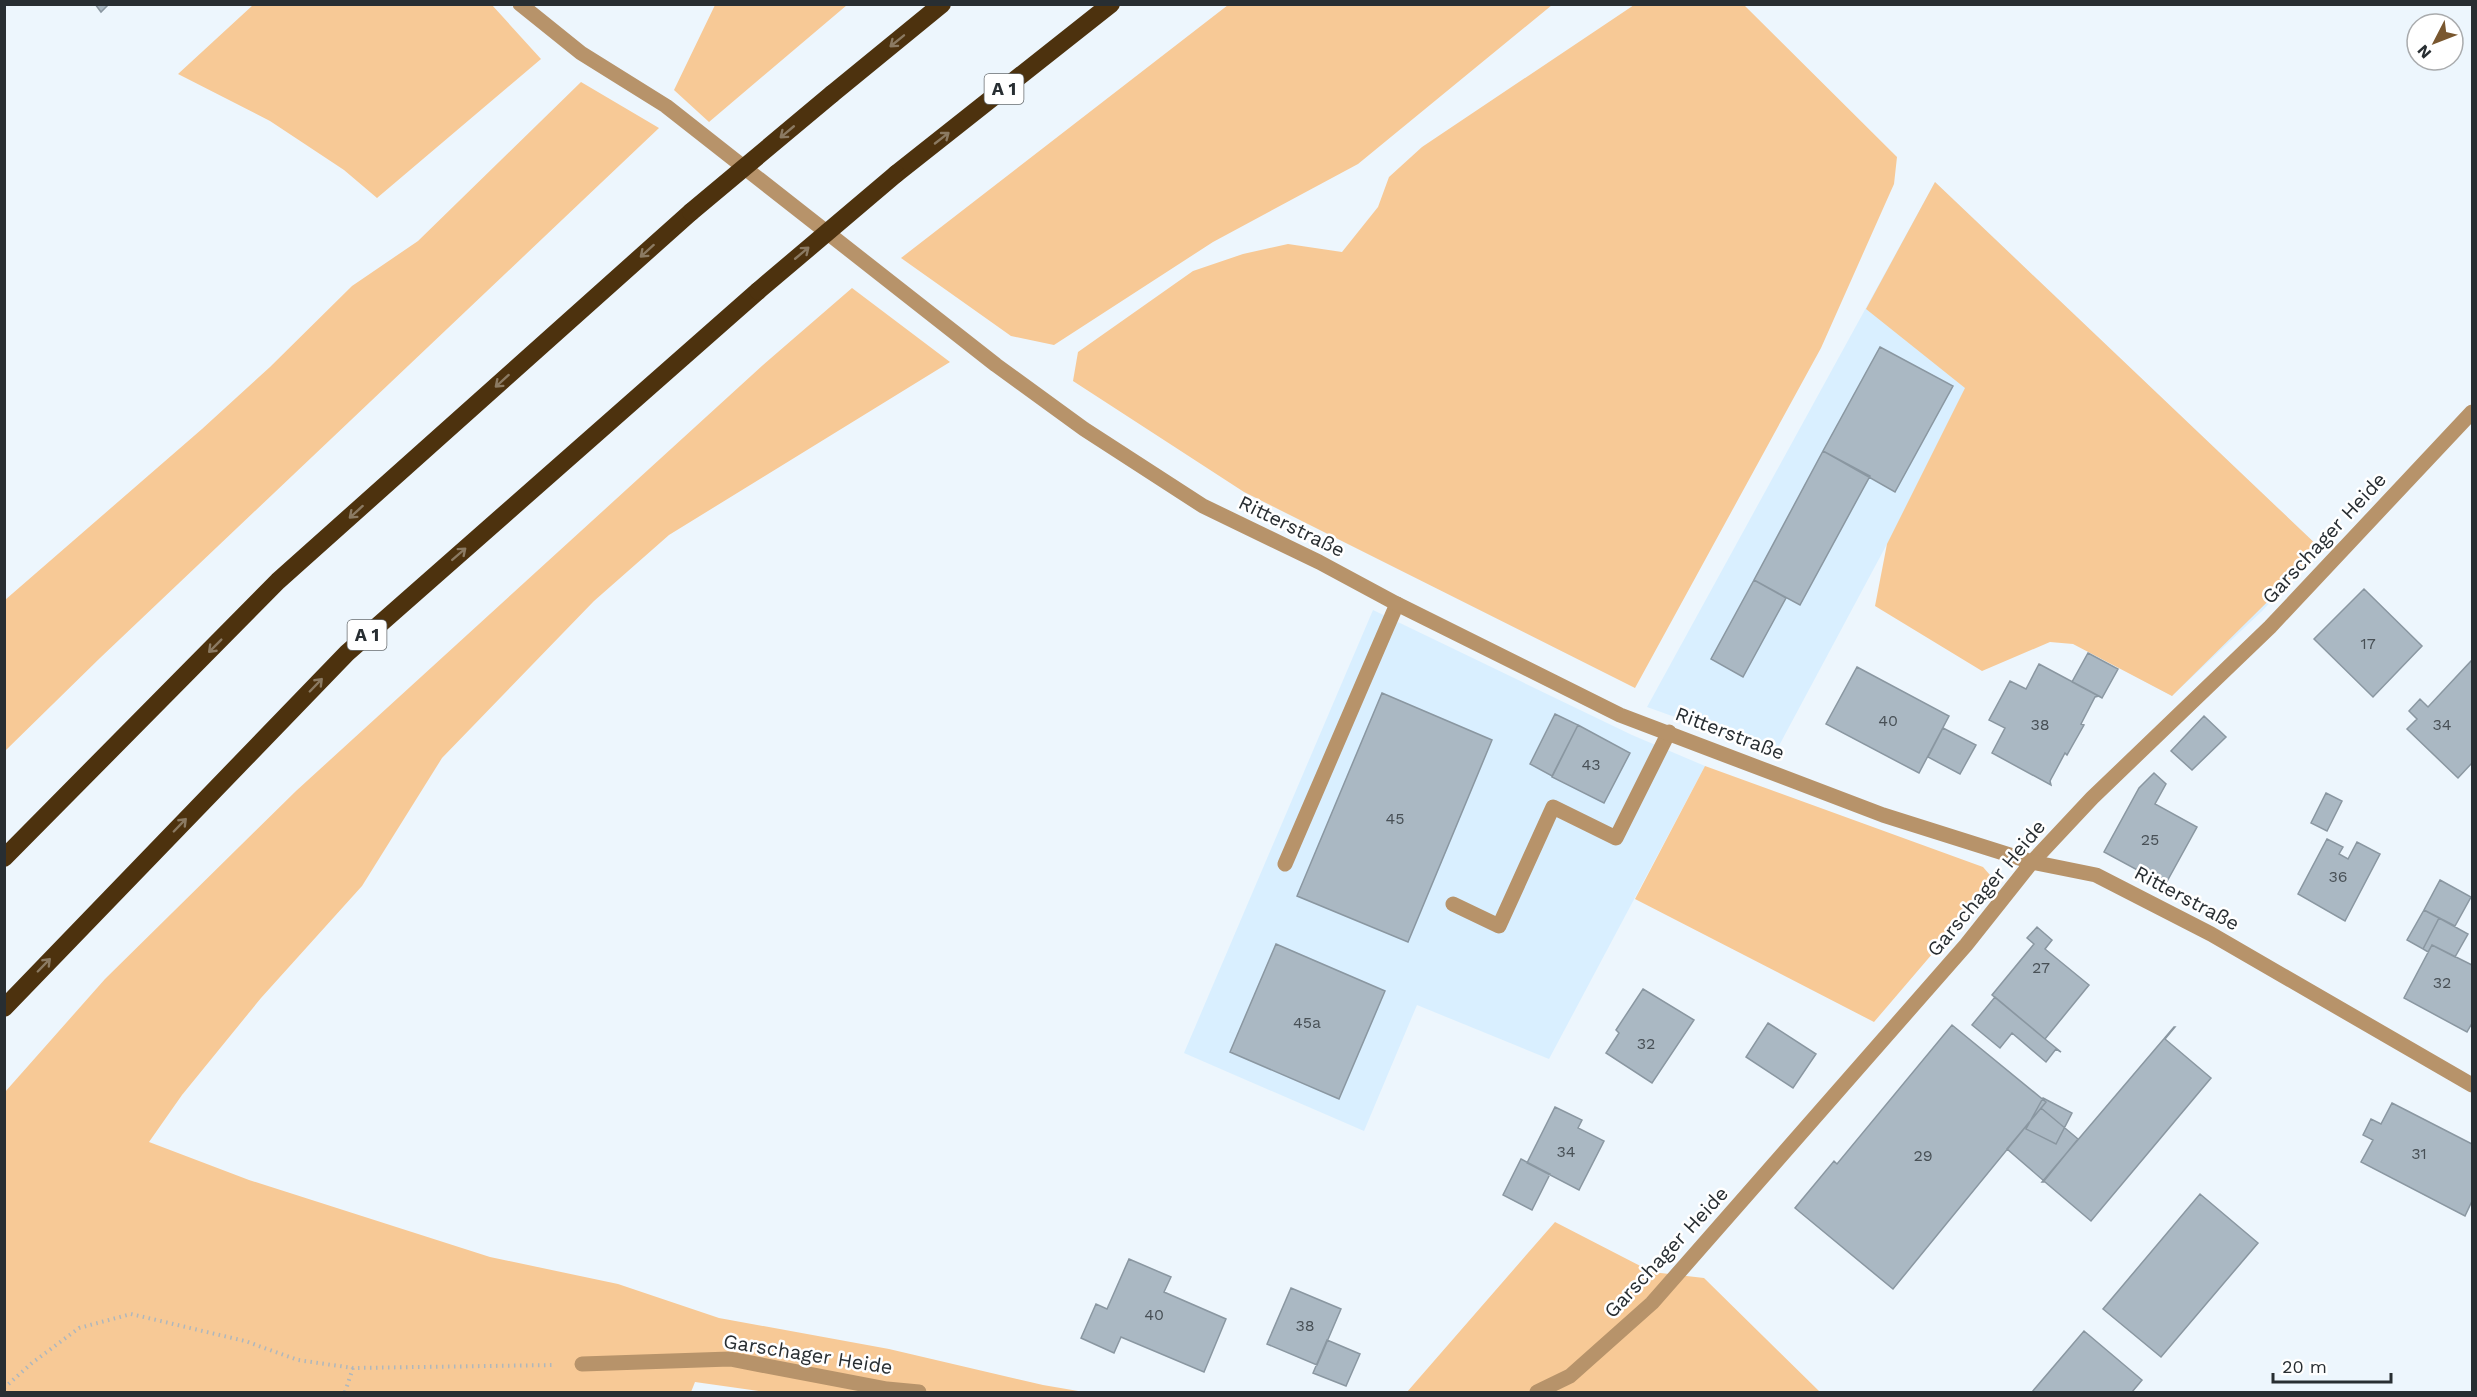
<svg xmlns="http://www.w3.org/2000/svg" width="2477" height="1397" font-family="'Work Sans',sans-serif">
	<rect width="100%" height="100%" fill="#edf6fd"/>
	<path fill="#d9efff" d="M1935,182L2321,549L2262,611L2172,696L1887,544L1775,753L1647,707Z
		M1373,610L1632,735L1705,766L1549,1059L1417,1005L1364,1131L1184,1053Z"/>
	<path fill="#f7c996" d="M253,5H492L541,59L377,198L344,170L270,121L178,74Z
		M715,5V4L847,5L709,122L674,90Z
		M1228,5H1552L1358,164L1213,242L1054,345L1011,336L901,258Z
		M1634,5H1744L1897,157L1894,184L1821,348L1635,688L1244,492L1073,381L1078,352L1193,271L1243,254L1288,244L1342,252L1378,207L1389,177L1422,147Z
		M581,82L659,128L100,658L5,751V600L202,429L270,367L352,286L418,241Z
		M1935,182L2321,549L2172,696L2073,644L2050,642L1982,671L1875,606L1887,544L1965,388L1866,309Z
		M852,288L950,362L669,535L594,601L442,758L362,886L261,998L182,1095L149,1142L249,1180L490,1257L618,1284L719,1318L889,1349L1043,1385L1084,1392H766L695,1382L691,1392H5V1092L105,979L296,791L763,365Z
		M1705,766L1983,867L1990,875L1992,884L1874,1022L1635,899Z
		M1555,1222L1652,1272L1704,1278L1820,1392H1407Z"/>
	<path fill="#aab8c3" stroke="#8a97a1" stroke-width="1.5" d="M95,4H109L101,12Z
		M1880,347L1953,386L1895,492L1823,451Z
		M1823,451L1870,476L1800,605L1754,580Z
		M1754,580L1786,598L1743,677L1711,659Z
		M2364,589L2422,646L2373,697L2314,639Z
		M2088,653L2118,669L2102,698L2072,682Z
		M2472,660V763L2458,778L2407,729L2417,719L2409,711L2420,699L2428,707Z
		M2039,664L2099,696L2095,697L2081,724L2084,725L2067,755L2065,753L2050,781L2051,785L1992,753L2005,728L1989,720L2010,681L2026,689Z
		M1857,667L1949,716L1919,773L1826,724Z
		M1382,693L1492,740L1408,942L1297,896Z
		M1555,714L1578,725L1552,776L1530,764Z
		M2204,716L2226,737L2192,770L2171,751Z
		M1578,725L1630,753L1604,803L1552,777Z
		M1943,728L1976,745L1960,774L1928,757Z
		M2154,773L2166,784L2155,804L2197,827L2165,885L2104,852L2139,788Z
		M2326,793L2342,801L2327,831L2311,823Z
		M2327,839L2343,847L2339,854L2348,859L2357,842L2380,854L2345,921L2298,894Z
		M2440,880L2471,897L2455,926L2424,910Z
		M2424,910L2439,918L2423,949L2407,940Z
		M2439,918L2468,934L2455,957L2432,945L2428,952L2423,949Z
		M2037,927L2052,940L2045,949L2089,985L2045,1039L1992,995L2034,944L2027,938Z
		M1276,944L1385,991L1339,1099L1230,1052Z
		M2432,945L2472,965V1026L2471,1025L2467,1032L2404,998Z
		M1643,989L1694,1020L1652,1083L1606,1053L1619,1033L1616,1030Z
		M1995,997L2045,1039L2061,1052L2056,1049L2046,1062L2012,1033L2000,1048L1972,1025Z
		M1768,1023L1816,1054L1793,1088L1746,1057Z
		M1952,1025L2046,1102L1893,1289L1795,1208L1834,1161L1837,1164Z
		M2174,1027H2175L2165,1039L2211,1078L2091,1221L2045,1182H2042Z
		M2043,1098L2072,1113L2056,1144L2026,1129Z
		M2392,1103L2472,1144V1201L2465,1216L2361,1162L2373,1140L2363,1135L2371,1119L2381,1124Z
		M1555,1107L1582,1120L1578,1128L1604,1141L1579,1190L1527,1163Z
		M2041,1108L2078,1139L2044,1181L2007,1149Z
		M1521,1159L1550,1174L1532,1210L1503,1195Z
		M2200,1194L2258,1243L2161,1357L2103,1309Z
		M1129,1259L1171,1277L1164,1292L1226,1319L1204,1372L1121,1337L1114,1353L1081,1338L1096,1304L1107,1309Z
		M1291,1288L1341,1309L1317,1365L1267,1344Z
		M2084,1331L2142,1380L2132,1392H2032Z
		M1327,1340L1360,1354L1346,1386L1313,1373Z"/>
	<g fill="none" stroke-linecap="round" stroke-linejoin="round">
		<path stroke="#aeb7bd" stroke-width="4" stroke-dasharray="1.5 4.5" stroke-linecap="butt" d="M4,1388L32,1363L79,1328L131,1314L245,1341L298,1360L353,1368L555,1365
			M345,1392L353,1368"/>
		<path stroke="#b7936a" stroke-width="15" d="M2032,862L2092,798L2270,627L2472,412
			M1285,864L1397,604
			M1453,904L1499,926L1553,807L1616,838L1669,732"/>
		<path stroke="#b7936a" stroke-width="15" d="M520,4L581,53L666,106L996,365L1084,429L1203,506L1319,562L1397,604L1620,715L1883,815L2032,862L2096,875L2211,934L2472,1085
			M582,1364L730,1359L887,1389L919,1392
			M1537,1392L1570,1376L1652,1303L1966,945L2032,862"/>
		<path stroke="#4d320e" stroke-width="18" d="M832,94L942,4
			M896,174L1111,4
			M4,858L278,581L691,212
			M4,1008L347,653L758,291"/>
		<path stroke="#4d320e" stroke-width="18" d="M691,212L832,94
			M758,291L896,174"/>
	</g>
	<defs><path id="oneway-shaft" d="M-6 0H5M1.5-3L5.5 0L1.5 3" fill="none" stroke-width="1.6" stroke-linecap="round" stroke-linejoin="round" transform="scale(1.5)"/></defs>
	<g stroke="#8b7a62">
		<use href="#oneway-shaft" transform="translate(897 41) rotate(141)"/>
		<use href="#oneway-shaft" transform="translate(787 132) rotate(140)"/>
		<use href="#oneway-shaft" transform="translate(942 138) rotate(-38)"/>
		<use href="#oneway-shaft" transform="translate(647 251) rotate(138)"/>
		<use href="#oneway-shaft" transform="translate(802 253) rotate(-40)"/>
		<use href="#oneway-shaft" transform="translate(502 381) rotate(138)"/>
		<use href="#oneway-shaft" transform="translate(356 512) rotate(138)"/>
		<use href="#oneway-shaft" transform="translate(459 554) rotate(-41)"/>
		<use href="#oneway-shaft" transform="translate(215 646) rotate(135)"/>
		<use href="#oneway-shaft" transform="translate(316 685) rotate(-46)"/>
		<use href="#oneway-shaft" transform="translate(180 825) rotate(-46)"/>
		<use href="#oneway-shaft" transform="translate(44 965) rotate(-46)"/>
	</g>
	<g text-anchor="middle" stroke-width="5" stroke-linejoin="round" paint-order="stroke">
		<g font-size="16" fill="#485056">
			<text x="2368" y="649">17</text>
			<text x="1888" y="726">40</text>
			<text x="2040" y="730">38</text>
			<text x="2442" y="730">34</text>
			<text x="1591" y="770">43</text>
			<text x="1395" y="824">45</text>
			<text x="2150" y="845">25</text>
			<text x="2338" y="882">36</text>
			<text x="2041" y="973">27</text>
			<text x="2442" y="988">32</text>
			<text x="1307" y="1028">45a</text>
			<text x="1646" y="1049">32</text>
			<text x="1566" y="1157">34</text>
			<text x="2419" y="1159">31</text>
			<text x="1923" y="1161">29</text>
			<text x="1154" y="1320">40</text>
			<text x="1305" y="1331">38</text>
		</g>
		<g fill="#fff" stroke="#686d70" stroke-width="1.5">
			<rect x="984.5" y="74" width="39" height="30" rx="4.5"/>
			<rect x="347.5" y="620" width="39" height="30" rx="4.5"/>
		</g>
		<g font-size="18" font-weight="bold" fill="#282e32">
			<text x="1004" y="95">A 1</text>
			<text x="367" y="641">A 1</text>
		</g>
		<g font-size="20" fill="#282e32" stroke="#fff">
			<text transform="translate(1292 526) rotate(26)" y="7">Ritterstraße</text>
			<text transform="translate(2324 538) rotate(-47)" y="7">Garschager Heide</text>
			<text transform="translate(1730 733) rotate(21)" y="7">Ritterstraße</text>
			<text transform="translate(1986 888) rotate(-50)" y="7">Garschager Heide</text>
			<text transform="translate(2187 898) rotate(28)" y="7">Ritterstraße</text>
			<text transform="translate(1666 1252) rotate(-47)" y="7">Garschager Heide</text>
			<text transform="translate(808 1354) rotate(9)" y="7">Garschager Heide</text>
		</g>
	</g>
	<rect width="2477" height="1397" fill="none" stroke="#282e32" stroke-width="12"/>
	<g transform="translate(2435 42) rotate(228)"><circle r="28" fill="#ffffff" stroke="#a9abad" stroke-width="1.5"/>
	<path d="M0-4.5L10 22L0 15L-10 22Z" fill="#79572f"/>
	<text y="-9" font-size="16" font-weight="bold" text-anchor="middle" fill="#282e32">N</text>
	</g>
	<path d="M2273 1373v9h118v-9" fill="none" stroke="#282e32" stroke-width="3"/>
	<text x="2282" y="1373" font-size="18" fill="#282e32" stroke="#ffffff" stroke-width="4.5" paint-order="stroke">20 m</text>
</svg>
